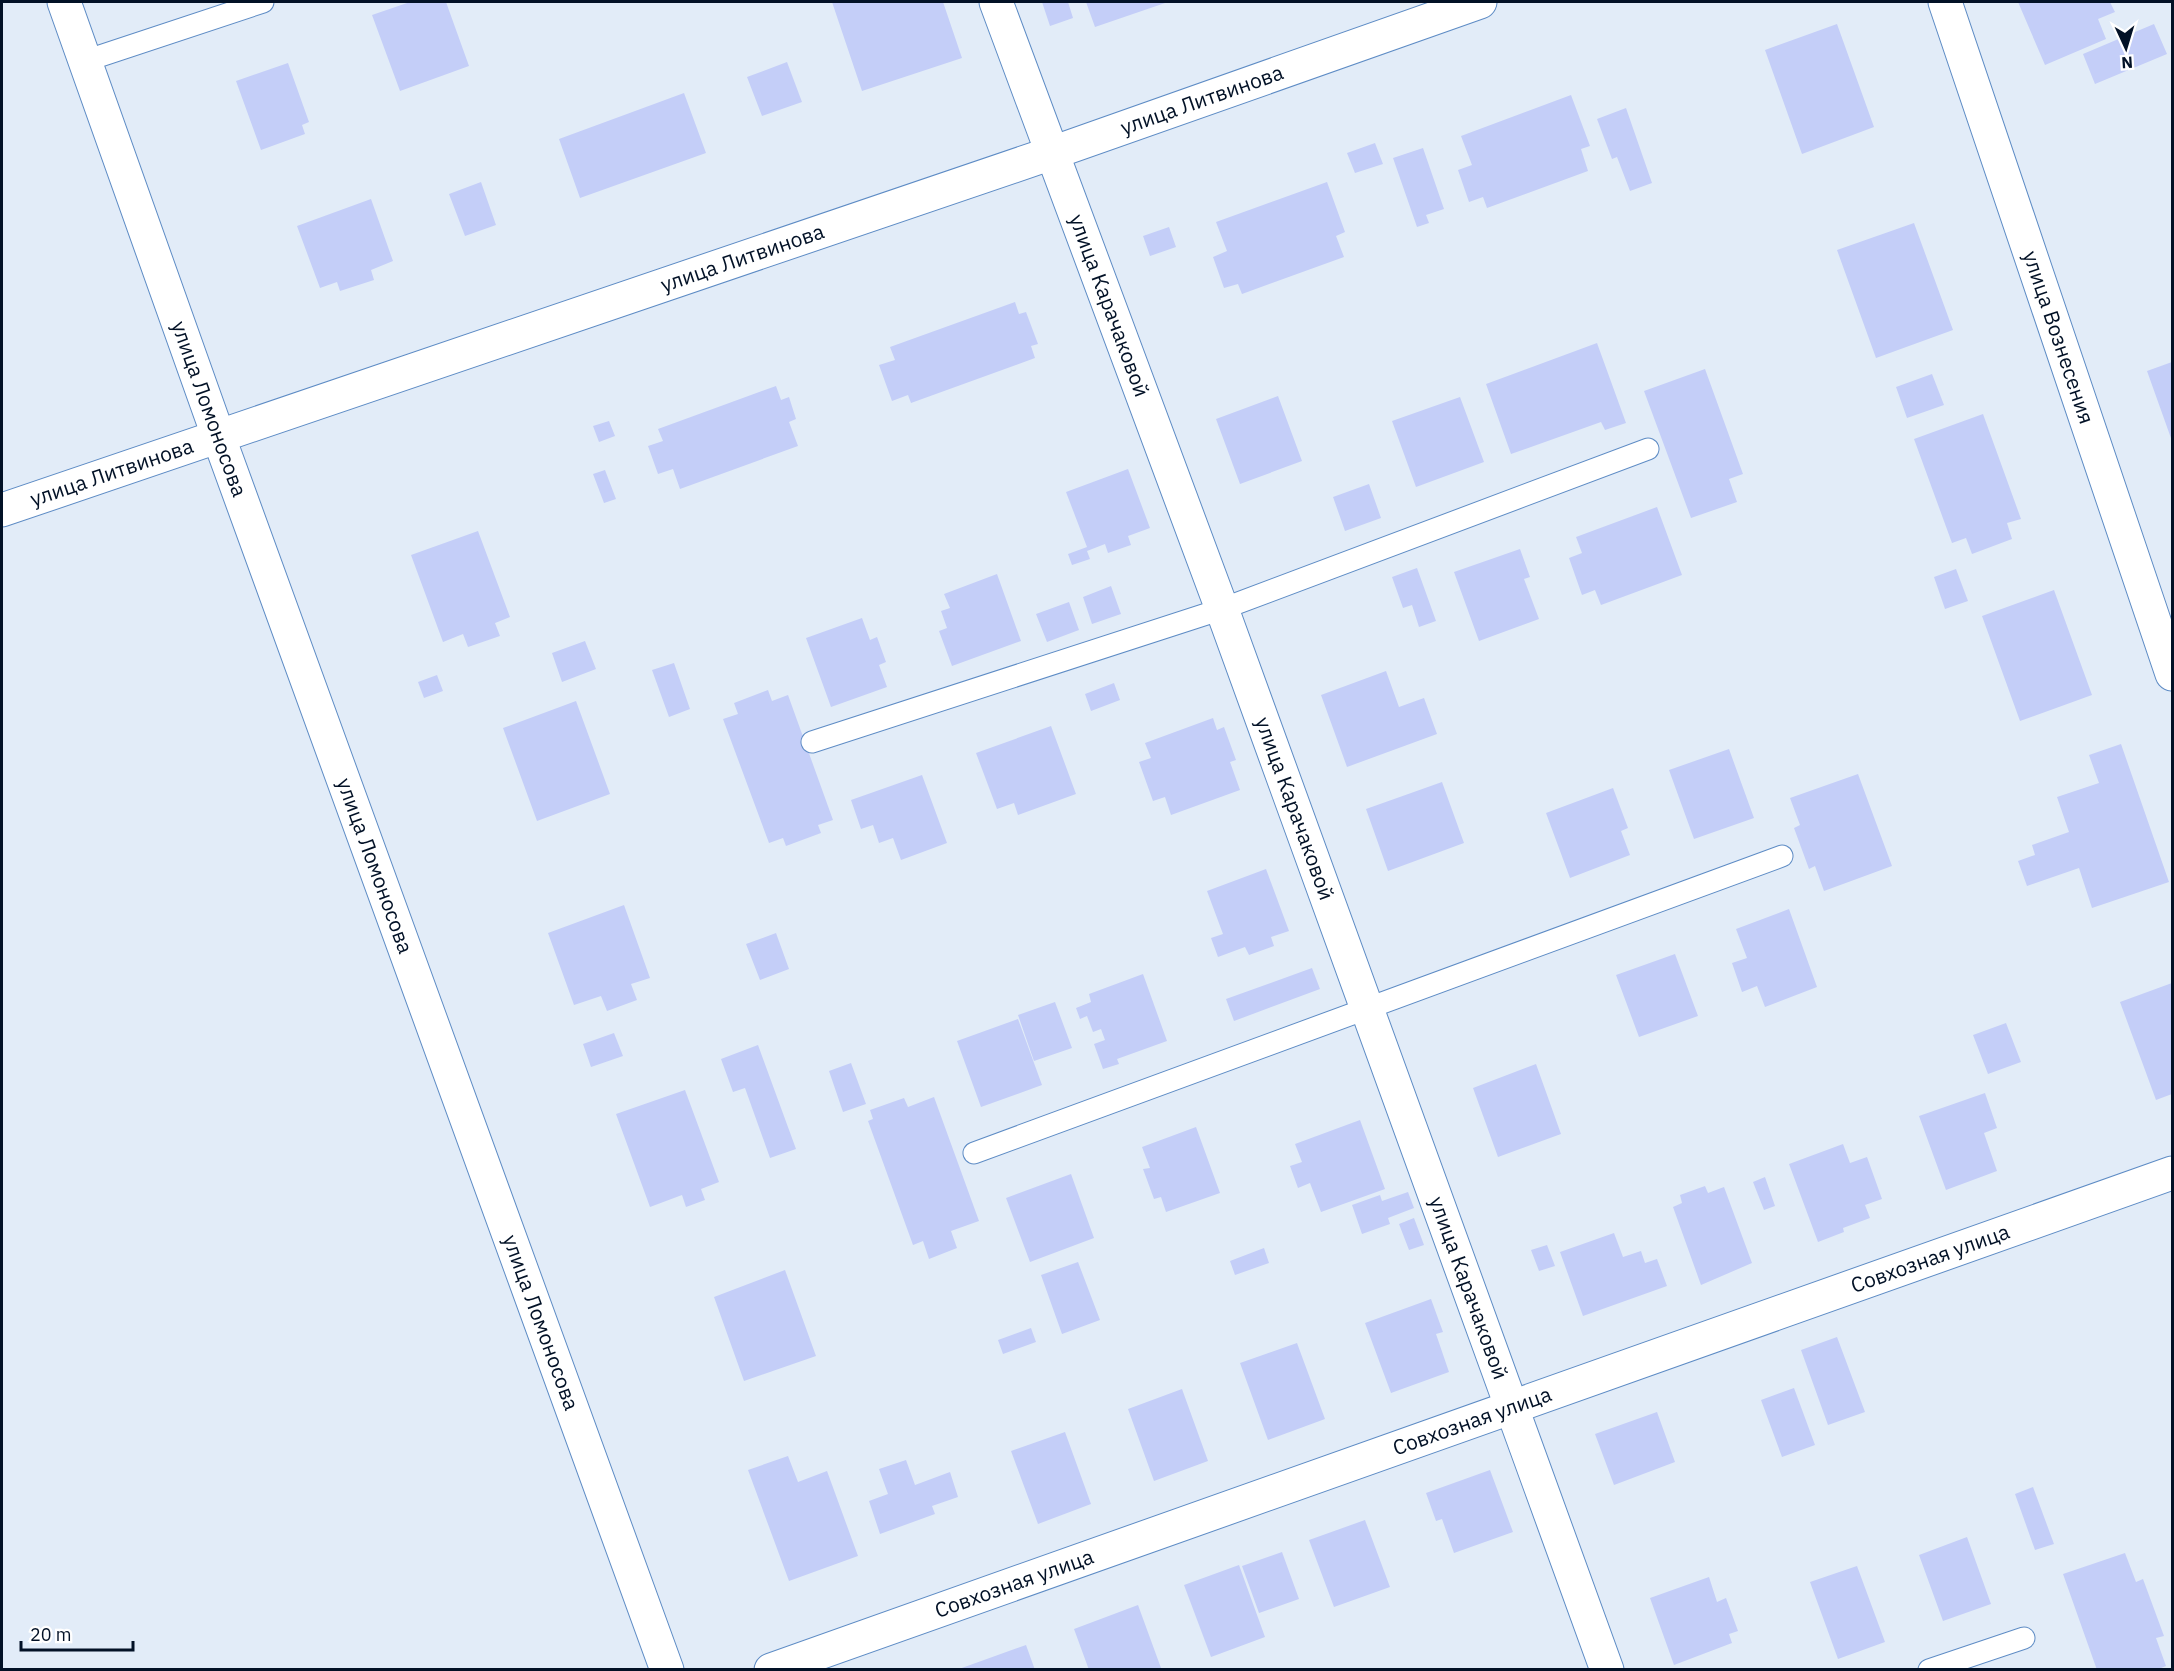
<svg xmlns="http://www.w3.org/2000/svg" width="2174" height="1671" font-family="'IBM Plex Sans',sans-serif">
	<rect width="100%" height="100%" fill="#e2ecf8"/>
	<path fill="#c4cef8" d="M410,2H446L469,66L400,91L372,15Z
		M832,2H943L962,58L862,91Z
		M1042,2H1068L1073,18L1050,26Z
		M1086,2H1168L1095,27Z
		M2018,2H2110L2115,12L2098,19L2106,39L2045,65Z
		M1837,24L1874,127L1802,154L1765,50Z
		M2154,24L2167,54L2095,84L2083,54Z
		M787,62L802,102L762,116L747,77Z
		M288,63L309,122L302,125L305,134L261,150L236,81Z
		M684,93L706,153L580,198L559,139Z
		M1571,95L1590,146L1581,149L1588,171L1487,208L1483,197L1469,202L1458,170L1472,165L1461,136Z
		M1626,108L1652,183L1630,191L1617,157L1612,159L1597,119Z
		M1375,143L1383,164L1355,173L1347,153Z
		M1423,148L1444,209L1426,215L1429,223L1417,227L1393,158Z
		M481,182L496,225L465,236L449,194Z
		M1327,182L1345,232L1336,236L1344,257L1242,294L1238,284L1224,288L1213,257L1227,251L1216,222Z
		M371,199L393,261L371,270L374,280L340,291L337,282L320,288L297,226Z
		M1914,223L1953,330L1876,358L1837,250Z
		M1169,227L1176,247L1150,256L1143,236Z
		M1015,302L1019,314L1026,312L1038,344L1031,346L1035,358L911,403L908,395L892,401L879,365L895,360L890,347Z
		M1597,343L1626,423L1605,430L1601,422L1511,454L1486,384Z
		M2172,362V441L2147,371Z
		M1705,369L1743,474L1729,479L1737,502L1691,518L1644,391Z
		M1932,374L1944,405L1907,418L1896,387Z
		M776,386L781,400L789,397L796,419L789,422L798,446L680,489L673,469L658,474L648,446L663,441L658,429Z
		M1278,396L1302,461L1240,484L1216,419Z
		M1460,397L1484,462L1416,487L1392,421Z
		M1983,414L2021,519L2007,523L2012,539L1972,554L1966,538L1952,543L1914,439Z
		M609,421L615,436L599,442L593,426Z
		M1128,469L1150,528L1128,536L1131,545L1108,553L1105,544L1087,551L1090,559L1072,565L1068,554L1087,547L1066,492Z
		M605,470L616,499L604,503L593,474Z
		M1369,484L1381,518L1345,531L1333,497Z
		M1657,507L1682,575L1601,605L1595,590L1582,595L1569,558L1582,553L1576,537Z
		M478,531L510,617L495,623L500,636L468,647L463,634L443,642L411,555Z
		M1520,549L1530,577L1524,579L1539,619L1479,641L1454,572Z
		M1417,568L1436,621L1419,627L1412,605L1403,608L1392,577Z
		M1956,569L1968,601L1945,609L1934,577Z
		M997,574L1021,641L952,666L939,631L947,628L941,611L950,608L944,594Z
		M1111,586L1121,614L1092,624L1083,597Z
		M2054,590L2092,695L2020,721L1982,616Z
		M1069,602L1079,630L1047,642L1036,614Z
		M862,618L870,640L877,637L886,662L879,665L887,687L831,707L806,638Z
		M585,641L596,669L562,682L552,653Z
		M674,663L690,709L669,717L652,670Z
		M1386,671L1399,707L1424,698L1437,734L1347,767L1321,695Z
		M437,675L443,691L424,698L418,682Z
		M1114,683L1120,700L1091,711L1085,694Z
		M768,690L772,701L788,695L833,820L818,825L821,833L786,846L783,838L769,843L723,719L738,714L734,703Z
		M576,701L610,794L537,821L503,728Z
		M1213,718L1217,730L1224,727L1236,760L1230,762L1240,790L1171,815L1165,797L1153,801L1139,762L1151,758L1145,743Z
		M1051,726L1076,794L1018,815L1014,803L997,809L976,753Z
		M2121,744L2169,882L2092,908L2079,868L2027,886L2018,861L2035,855L2032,845L2069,832L2057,797L2099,783L2089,755Z
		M1729,749L1754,818L1694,839L1669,770Z
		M1858,774L1892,866L1824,891L1815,866L1809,869L1794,828L1800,825L1790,798Z
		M922,775L947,843L901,860L893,838L879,843L873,825L861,829L851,800Z
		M1442,782L1464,843L1388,871L1366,809Z
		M1613,788L1628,828L1621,831L1630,855L1570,878L1546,813Z
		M1266,869L1289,931L1271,937L1274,946L1249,955L1245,947L1218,957L1211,938L1223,934L1207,891Z
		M624,905L650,978L631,984L637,1000L607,1011L601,996L574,1005L548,933Z
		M1789,909L1817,987L1765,1007L1757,986L1742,992L1732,963L1747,958L1736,929Z
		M776,933L789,969L760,980L746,944Z
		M1675,954L1698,1016L1639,1037L1616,975Z
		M1312,968L1320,989L1234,1021L1226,999Z
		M1143,974L1167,1041L1117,1059L1119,1064L1103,1069L1094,1044L1105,1040L1101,1029L1093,1032L1087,1016L1080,1019L1076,1008L1091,1002L1089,994Z
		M2172,983V1094L2156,1100L2120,1002Z
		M1055,1002L1072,1048L1034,1061L1018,1015Z
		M1018,1019L1042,1085L981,1107L957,1041Z
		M2006,1023L2021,1062L1988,1074L1973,1035Z
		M614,1033L623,1056L591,1067L583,1044Z
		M758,1045L796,1149L770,1158L745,1088L733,1092L721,1059Z
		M851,1063L866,1104L843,1112L829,1071Z
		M1536,1064L1561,1134L1498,1157L1473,1088Z
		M685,1090L719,1182L701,1189L705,1200L686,1207L682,1195L650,1207L616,1114Z
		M1985,1093L1997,1128L1984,1133L1997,1171L1946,1190L1919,1116Z
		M934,1097L979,1221L951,1231L957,1248L929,1259L923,1241L913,1245L868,1121L873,1119L870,1110L904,1098L908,1107Z
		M1360,1120L1385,1189L1321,1212L1310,1183L1298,1188L1290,1166L1302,1162L1295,1144Z
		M1196,1127L1220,1193L1166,1212L1161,1197L1154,1199L1143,1169L1150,1168L1142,1147Z
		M1843,1144L1850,1163L1867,1157L1882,1199L1865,1205L1870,1218L1843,1228L1844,1232L1818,1242L1789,1164Z
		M1071,1174L1094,1238L1030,1262L1006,1198Z
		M1765,1177L1775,1206L1764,1210L1753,1182Z
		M1705,1186L1708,1193L1724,1187L1752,1263L1701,1285L1673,1207L1682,1203L1680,1195Z
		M1408,1192L1414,1208L1388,1218L1390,1224L1362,1234L1352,1205L1380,1195L1382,1201Z
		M1414,1218L1424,1245L1409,1250L1399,1224Z
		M1614,1233L1623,1257L1641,1251L1645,1263L1657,1259L1667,1286L1583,1316L1560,1252Z
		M1547,1245L1555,1266L1539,1271L1531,1250Z
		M1264,1248L1269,1263L1235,1275L1230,1261Z
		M1078,1262L1100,1320L1062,1334L1041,1275Z
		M785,1270L816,1356L744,1381L714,1297Z
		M1431,1299L1443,1332L1436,1334L1449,1372L1391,1393L1365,1323Z
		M1031,1328L1036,1342L1003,1354L998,1340Z
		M1837,1337L1865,1412L1828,1425L1801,1350Z
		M1297,1343L1325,1419L1268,1440L1240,1363Z
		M1794,1388L1815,1445L1782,1457L1761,1400Z
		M1182,1389L1208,1461L1154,1481L1128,1409Z
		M1657,1412L1675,1462L1614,1485L1595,1434Z
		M1065,1432L1091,1504L1038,1524L1011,1451Z
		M788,1456L798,1482L827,1471L858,1556L789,1581L748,1470Z
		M906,1460L915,1485L950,1472L958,1497L932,1506L935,1514L880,1534L869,1501L888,1494L879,1469Z
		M1490,1470L1513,1532L1454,1553L1442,1519L1436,1521L1426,1493Z
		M2033,1487L2054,1544L2035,1550L2015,1494Z
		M1365,1520L1390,1587L1334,1607L1309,1540Z
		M1967,1537L1991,1604L1943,1621L1919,1555Z
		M1282,1552L1299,1599L1259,1613L1242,1566Z
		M2125,1553L2136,1582L2143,1579L2164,1636L2156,1638L2166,1666L2156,1670H2097L2063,1574Z
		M1239,1565L1265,1637L1211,1657L1184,1585Z
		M1857,1566L1885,1642L1838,1659L1810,1582Z
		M1709,1577L1717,1602L1726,1598L1738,1631L1729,1634L1732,1643L1674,1665L1650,1598Z
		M1138,1605L1161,1668L1089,1670L1074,1629Z
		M1026,1645L1035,1670H959V1669Z"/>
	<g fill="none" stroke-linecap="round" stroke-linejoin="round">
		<defs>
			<path id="service" d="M85,61L263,2
				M812,742L1222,609L1648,449
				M974,1153L1782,856
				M1929,1670L2024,1638"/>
			<g id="minor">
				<path id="s1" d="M996,2L1222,609L1607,1670"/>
				<path id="s2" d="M2,510L1052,153L1480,2"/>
				<path id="s3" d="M771,1670L2172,1173"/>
			</g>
			<g id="tertiary">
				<path id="s4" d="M64,2L219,438L667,1670"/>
				<path id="s5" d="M1945,2L2172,674"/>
			</g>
		</defs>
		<use href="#service" stroke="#5e8cc5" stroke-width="23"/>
		<use href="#minor" stroke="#5e8cc5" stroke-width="35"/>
		<use href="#tertiary" stroke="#5e8cc5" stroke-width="35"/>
		<use href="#service" stroke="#fff" stroke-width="21"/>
		<use href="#minor" stroke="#fff" stroke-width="33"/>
		<use href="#tertiary" stroke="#fff" stroke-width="33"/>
	</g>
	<g text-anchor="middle" stroke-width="4.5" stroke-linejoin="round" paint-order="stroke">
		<g font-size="21" fill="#021126" stroke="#fff">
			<text dy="7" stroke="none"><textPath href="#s2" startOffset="1268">улица Литвинова</textPath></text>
			<text dy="7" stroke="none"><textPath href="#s2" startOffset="782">улица Литвинова</textPath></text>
			<text dy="7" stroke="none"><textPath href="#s1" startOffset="324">улица Карачаковой</textPath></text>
			<text dy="7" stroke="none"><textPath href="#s5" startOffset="354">улица Вознесения</textPath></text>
			<text dy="7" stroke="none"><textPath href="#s4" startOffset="432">улица Ломоносова</textPath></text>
			<text dy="7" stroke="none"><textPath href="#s2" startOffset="116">улица Литвинова</textPath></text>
			<text dy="7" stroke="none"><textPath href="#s1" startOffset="860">улица Карачаковой</textPath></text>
			<text dy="7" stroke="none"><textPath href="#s4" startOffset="918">улица Ломоносова</textPath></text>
			<text dy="7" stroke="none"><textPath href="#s3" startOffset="1230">Совхозная улица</textPath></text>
			<text dy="7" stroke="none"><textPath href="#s1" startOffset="1370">улица Карачаковой</textPath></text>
			<text dy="7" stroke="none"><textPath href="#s4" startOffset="1404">улица Ломоносова</textPath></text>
			<text dy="7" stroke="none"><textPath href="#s3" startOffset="744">Совхозная улица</textPath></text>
			<text dy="7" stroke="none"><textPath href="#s3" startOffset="258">Совхозная улица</textPath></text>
		</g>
	</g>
	<rect width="2174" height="1671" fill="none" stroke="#021126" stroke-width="6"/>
	<g transform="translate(2126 48) rotate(176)" stroke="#ffffff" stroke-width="4.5" paint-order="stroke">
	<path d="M0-4.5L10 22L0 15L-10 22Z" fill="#021126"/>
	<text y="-9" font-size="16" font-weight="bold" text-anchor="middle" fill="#021126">N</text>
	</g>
	<path d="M21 1641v9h112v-9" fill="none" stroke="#021126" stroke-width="3"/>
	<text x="30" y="1641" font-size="18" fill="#021126" stroke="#ffffff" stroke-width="4.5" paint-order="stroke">20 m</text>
</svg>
